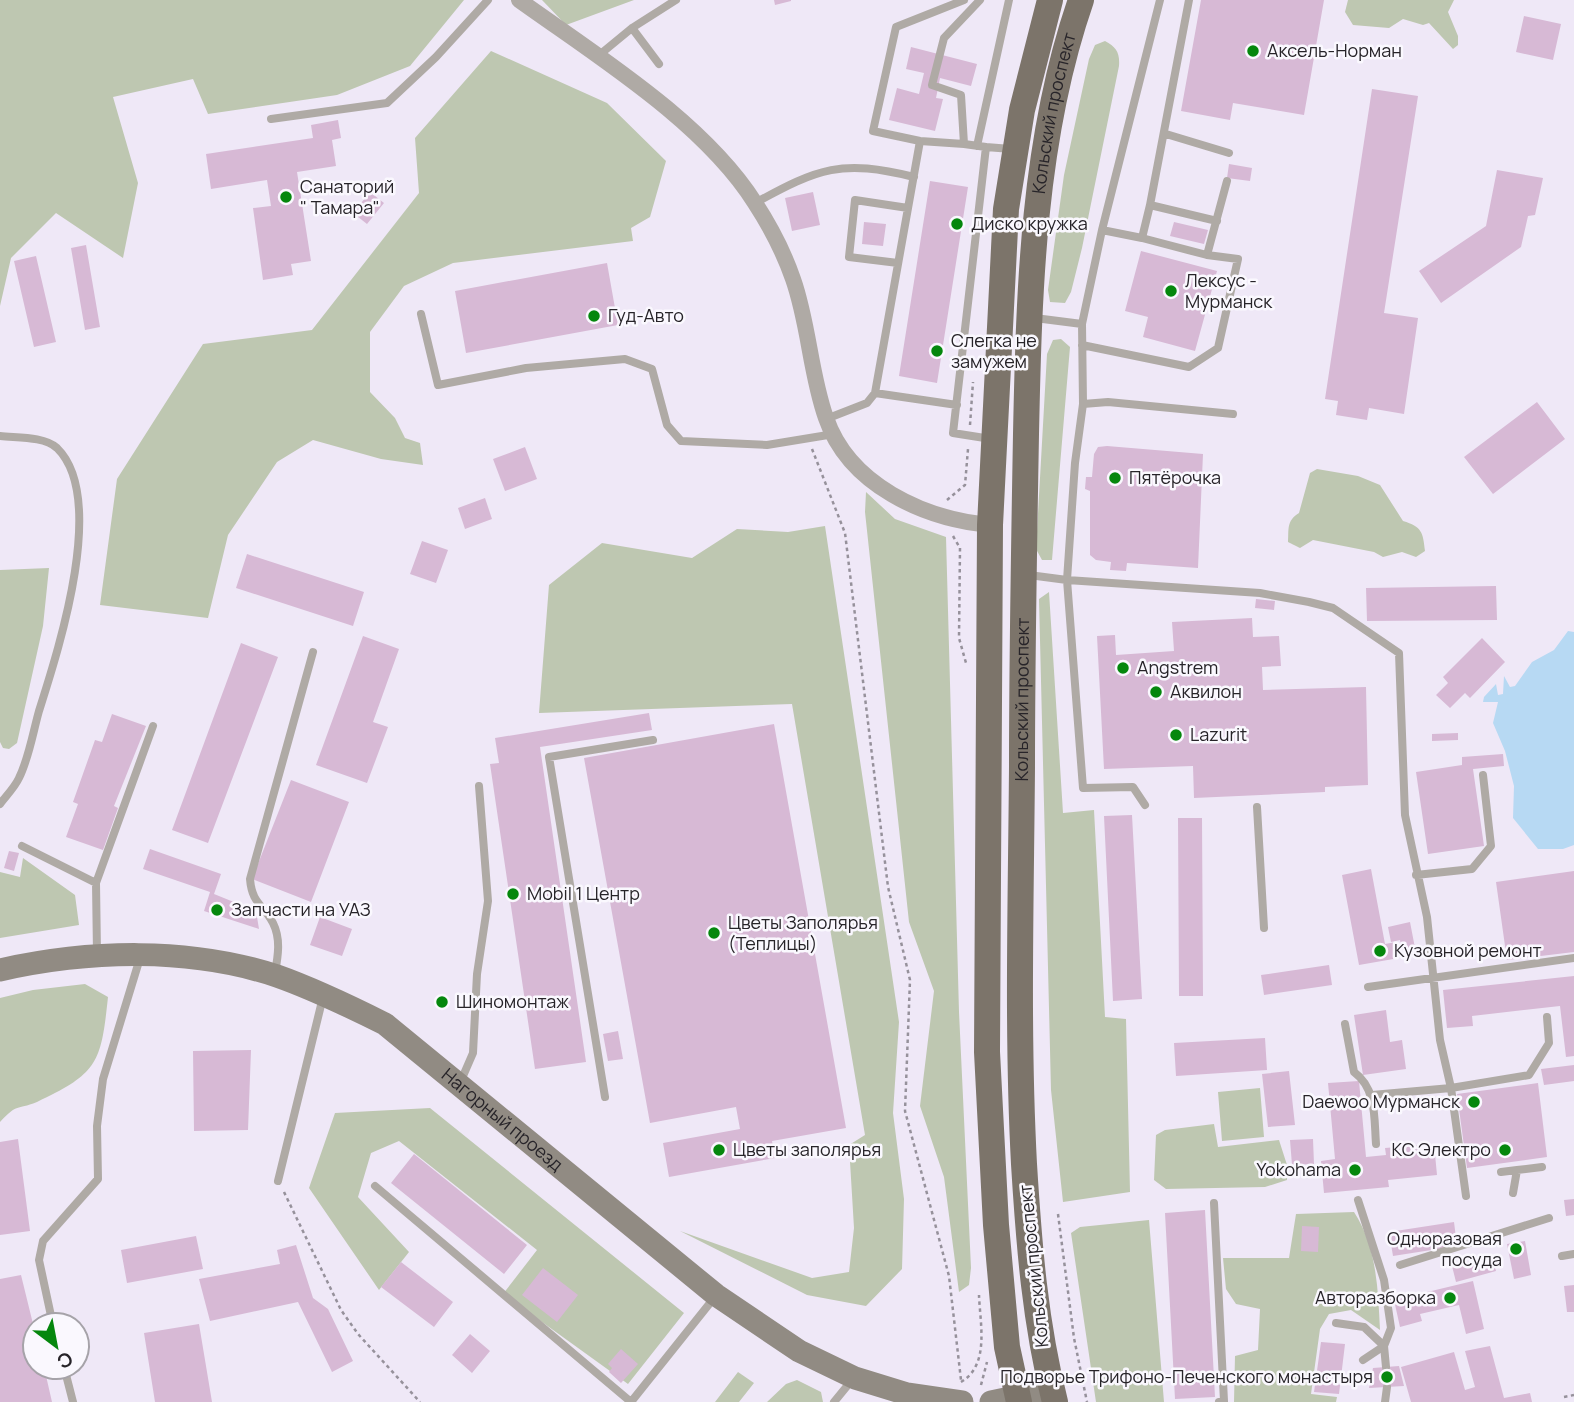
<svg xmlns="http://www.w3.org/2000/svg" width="1574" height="1402" font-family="Manrope,sans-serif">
	<rect width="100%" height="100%" fill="#efe8f7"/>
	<path fill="#bec7b1" d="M0,0H464L410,66L337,95L208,114L193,79L113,97L138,183L123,258L56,213L11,258L0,306Z
		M542,0H634L566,25Z
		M1348,0H1454L1448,12L1458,36V45L1453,49L1429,23L1423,25L1403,19L1389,28L1353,25L1345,12Z
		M1105,41C1116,47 1120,52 1119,66L1082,248L1071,292L1065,303L1050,302L1048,290L1064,175L1089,59L1095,45Z
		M491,51L607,103L666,161L650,217L631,228L633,241L453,263L404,286L370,332V392L395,418L405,438L420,443L423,465L381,459L313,440L277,462L228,535L208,618L100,605L117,479L203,344L312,330L419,193L415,138Z
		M1061,339L1070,347L1052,560H1042L1036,549L1047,354L1053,340Z
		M1317,469L1358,476L1380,485L1403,521C1422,527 1423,532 1425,551L1416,557L1402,552L1383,557L1374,552L1313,540L1300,548L1288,542C1289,530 1286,521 1299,513L1310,473Z
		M866,492L895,519L946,537L959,1012L971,1268L969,1285L959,1292L944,1177L920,1106L934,991L909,922L865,512Z
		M825,526L899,1022L893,1113L904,1199L902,1269L866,1306L807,1295L680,1231L812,1278L849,1272L854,1228L849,1145L865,1135L792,704L539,713L549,585L602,543L692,558L737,529L788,532Z
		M49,568L43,626L17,743L9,749L3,748L0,742V570Z
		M1049,592L1063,813L1094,810L1105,1017L1126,1019L1130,1192L1063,1202L1051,1090L1039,599Z
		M23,858L75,895L79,925L0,938V872L20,877Z
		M85,984L108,997C101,1062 99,1073 37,1102C15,1111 19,1102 0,1122V998L33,990Z
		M1260,1088L1264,1137L1222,1141L1218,1092Z
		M430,1108L684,1313L628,1384L503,1294L537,1250L399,1141L371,1153L358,1197L409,1252L379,1290L309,1188L335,1113Z
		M1214,1124L1218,1147L1279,1140L1287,1165V1180L1265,1187L1166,1189L1154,1180L1156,1135L1165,1130Z
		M1354,1212C1377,1247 1378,1290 1380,1330L1351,1310L1329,1314L1320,1329L1311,1394L1337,1397L1336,1402H1234L1235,1356L1258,1350L1260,1309L1236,1304L1226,1289L1223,1258H1289L1296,1214Z
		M1149,1220L1164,1402H1096L1071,1233L1080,1227Z
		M738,1372L754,1383L739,1402H715Z
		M797,1380L821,1392L823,1402H767L786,1384Z"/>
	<path fill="#b7d9f3" d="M1568,631L1574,632V845L1563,849H1538L1513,818L1514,786L1505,751L1493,723L1498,702H1483L1484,697L1496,684L1498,695L1503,694L1504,676L1510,687L1515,686L1532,662L1554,650Z"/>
	<path fill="#d7b9d5" d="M774,0H791V1L775,5Z
		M1201,0H1324L1304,115L1233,103L1230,120L1181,111Z
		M1524,16L1561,24L1553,60L1516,52Z
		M911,47L977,64L971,86L940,78L936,98L943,99L935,131L889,120L897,88L919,94L924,73L906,69Z
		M1372,89L1418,96L1384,313L1418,318L1404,414L1369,408L1367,420L1336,415L1338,401L1325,399Z
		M338,120L341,138L332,140L336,166L297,172L311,261L291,264L293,275L263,280L253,208L271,206L267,180L211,189L206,154L313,138L311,125Z
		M1229,164L1252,168L1250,181L1227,178Z
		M1497,170L1543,178L1535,215L1528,216L1521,247L1441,303L1419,271L1486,226Z
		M930,181L968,187L937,383L899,376Z
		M370,192L384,203L367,224L353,213Z
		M813,192L820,225L792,231L785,198Z
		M864,222L886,224L883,246L862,244Z
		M1174,222L1208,230L1204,244L1170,236Z
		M86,245L100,327L85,330L71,248Z
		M1141,251L1217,271L1195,351L1143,337L1148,317L1125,311Z
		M36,256L56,342L34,347L14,261Z
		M607,263L618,325L466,353L455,291Z
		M1537,402L1565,439L1493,494L1464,457Z
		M1107,446L1203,454L1198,568L1127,563L1126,571L1110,570L1111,562L1096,560L1090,555V491L1085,489L1086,477H1092L1094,454L1098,447Z
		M525,447L537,479L505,491L493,459Z
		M485,498L492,519L465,529L458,508Z
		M422,541L448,550L436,583L410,574Z
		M247,554L364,592L353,626L236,588Z
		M1496,586L1497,620L1367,621L1366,588Z
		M1256,599L1275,601L1274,610L1255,608Z
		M1252,618L1253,637L1279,636L1281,666L1262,667L1263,690L1366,687L1368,785L1325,787V792L1194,798L1193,766L1104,769L1097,636L1115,635L1116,655L1174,651L1172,622Z
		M363,636L399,649L373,722L388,727L367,783L316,765Z
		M1482,638L1505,662L1470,698L1465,693L1450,708L1436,695L1448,683L1443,677Z
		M241,643L278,657L208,843L172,830Z
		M649,713L652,730L540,747L586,1062L535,1069L490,764L499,763L495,738Z
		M112,714L146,726L114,806L118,808L103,850L66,837L78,804L73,802L95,740L102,742Z
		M774,724L846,1128L772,1141L775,1158L669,1177L663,1143L740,1129L736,1107L650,1123L584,758Z
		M1458,733V740L1432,741V734Z
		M1503,754L1504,766L1473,769L1484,846L1428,854L1416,772L1462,765V757Z
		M291,780L349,802L311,902L252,879Z
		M1132,815L1142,999L1113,1001L1104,816Z
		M1178,818H1202L1203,996H1179Z
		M150,849L221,874L214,894L256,911L259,929L204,911L210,892L143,869Z
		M9,851L19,853L14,871L4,868Z
		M1371,869L1385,944L1396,942L1399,958L1359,965L1342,875Z
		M1574,871V952L1507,960L1496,882Z
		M320,917L352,929L342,956L310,945Z
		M1410,922L1415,948L1402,950L1400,940L1391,942L1388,927Z
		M1329,965L1332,985L1264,995L1261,975Z
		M1574,976V1056L1566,1057L1560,1006L1472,1016L1473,1026L1447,1028L1443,990Z
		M439,994L447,996L445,1009L437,1008Z
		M1386,1010L1390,1042L1402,1040L1406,1069L1363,1075L1354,1015Z
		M618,1031L623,1059L608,1061L603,1034Z
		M1265,1038L1267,1070L1176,1076L1174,1043Z
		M251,1050L248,1130L194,1131L193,1051Z
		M1574,1065V1081L1544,1085L1541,1069Z
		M1289,1071L1295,1125L1268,1127L1262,1074Z
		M1359,1081L1366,1157L1386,1155L1385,1148L1434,1144L1437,1175L1388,1180L1389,1187L1324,1193L1321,1161L1335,1159L1328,1083Z
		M1538,1083L1547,1157L1467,1168L1457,1094Z
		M18,1139L30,1231L0,1235V1142Z
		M1313,1139L1314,1164L1292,1165L1290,1140Z
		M414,1154L527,1245L504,1274L391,1183Z
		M1574,1199V1215L1566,1216L1564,1200Z
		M1205,1210L1215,1397L1175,1399L1165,1213Z
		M1454,1222L1457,1246L1393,1256L1389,1232Z
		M1302,1226L1319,1227L1318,1252L1301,1251Z
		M196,1236L203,1269L127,1283L121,1250Z
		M1525,1241L1531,1275L1514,1279L1507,1244Z
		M296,1245L313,1298L328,1309L353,1361L332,1372L298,1302L210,1321L199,1279L280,1264L277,1250Z
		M1492,1256L1496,1271L1456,1282L1452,1266Z
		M401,1262L453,1302L434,1327L381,1287Z
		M543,1268L578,1295L557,1322L522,1295Z
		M21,1275L35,1332V1367H44L52,1402H0V1279Z
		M1473,1281L1484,1329L1466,1334L1459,1305L1420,1314L1422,1321L1400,1327L1394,1300Z
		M1574,1285V1312H1567L1564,1286Z
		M199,1324L212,1402H155L144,1333Z
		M470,1334L490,1351L472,1373L452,1355Z
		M1321,1342L1345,1344L1339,1394L1314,1392Z
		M1490,1346L1504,1398L1530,1393L1532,1402H1411L1401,1367L1454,1352L1465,1390L1475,1387L1465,1351Z
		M621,1349L638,1364L621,1383L609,1372L612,1368L608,1364Z
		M1399,1366L1404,1386L1369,1388L1373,1368Z"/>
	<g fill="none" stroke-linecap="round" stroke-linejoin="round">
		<path stroke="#96919b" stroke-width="2.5" stroke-dasharray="3.5 3.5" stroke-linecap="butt" d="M970,425L973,382
			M812,449L845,533L888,887L910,980L905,1111L949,1276L961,1380
			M947,500L965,485L968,449
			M953,536L960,548L959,638L966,663
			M284,1192L341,1310L358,1334L420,1402
			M1058,1214L1074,1338L1087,1402
			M961,1382C990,1365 980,1324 979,1295
			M981,1385L987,1362
			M1564,1397L1574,1395"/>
		<path stroke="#afaaa5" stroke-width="8" d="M980,0L944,38L932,85L961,95L964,144L986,147L953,433L991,439
			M1189,0L1150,205L1217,221
			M632,28L659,64
			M598,56L632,28L676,0
			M271,119L387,103L436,57L488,0
			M1166,134L1229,153
			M964,144L920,141L873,131L896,27L964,0
			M977,146L1009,0
			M986,147L1011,149
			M755,203C819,168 841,159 914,177
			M1102,230L1142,238L1150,205
			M1142,238L1207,255
			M898,263L849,257L855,200L908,208
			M421,314L438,385L526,368L625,359L652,369L667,425L681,441L767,445L834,434
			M1035,318L1082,324L1102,230L1160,0
			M1082,324L1083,404
			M1082,345L1189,367L1218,348L1238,259L1207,255L1227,181
			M875,393L920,141
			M1233,414L1108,402L1083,404L1075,463L1067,580L1260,593L1309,602L1333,608L1399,653L1405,815L1427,917L1440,1040L1451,1088L1466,1196
			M826,419L867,403L875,393L957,405
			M0,436C16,438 44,436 57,448C108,498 58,651 39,711C33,732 29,758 19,778C15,787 6,796 0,804
			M1029,575L1067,580L1083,788L1133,787L1145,805
			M1257,807L1264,928
			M22,846L96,883
			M1416,875L1472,869L1491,846L1483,775
			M97,954L96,883L153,726
			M275,973C278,956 281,939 273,923C263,904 252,904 250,879L313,652
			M1368,987L1574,958
			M1345,1024L1354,1072C1377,1089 1374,1118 1376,1144
			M460,1083L473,1053L477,974L488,901L479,786
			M1372,1095L1451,1088L1529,1075L1549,1043L1547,1017
			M605,1097L549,757L653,740
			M1501,1172L1517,1170
			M278,1181L323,997
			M375,1186L631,1402
			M1513,1193L1517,1170L1542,1167
			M1358,1200L1384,1280L1391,1328L1384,1346L1386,1367
			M1214,1203L1224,1401L1219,1402
			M1562,1256L1574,1254
			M1400,1265L1549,1218
			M1336,1323L1364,1327L1384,1346L1363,1360
			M53,1325L39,1260L43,1241L98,1179L97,1126L103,1079L140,958
			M64,1367L73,1402
			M631,1402L714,1298
			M834,1402L852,1380
			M1385,1402L1387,1387"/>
		<path stroke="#afaaa5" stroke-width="16" d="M519,0C597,56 704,122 755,203C770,226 784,253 793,279C809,324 810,373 826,418C849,485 924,519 990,525"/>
		<g stroke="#918b83" stroke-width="23">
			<path id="s1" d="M0,970C89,950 189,947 277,976C314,989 349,1006 385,1024L716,1295L799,1351L855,1378L907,1394L962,1402"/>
			<path d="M991,1402L1052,1389"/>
		</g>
		<g stroke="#7c746a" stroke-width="26">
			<path d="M1019,1402L1007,1347L996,1225L987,1052L990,525L1006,209L1022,110L1050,0"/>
			<path id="s2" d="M1055,1402C1035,1323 1029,1245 1024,1164C1017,1032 1021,899 1022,767C1022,656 1024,545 1026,434C1029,290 1033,138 1081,0"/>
		</g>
	</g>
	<g fill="#05870d" stroke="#faf8fe" stroke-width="2.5">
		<circle cx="1253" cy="51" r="7"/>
		<circle cx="286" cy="197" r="7"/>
		<circle cx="957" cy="224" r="7"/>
		<circle cx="1171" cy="291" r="7"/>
		<circle cx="594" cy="316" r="7"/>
		<circle cx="937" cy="351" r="7"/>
		<circle cx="1115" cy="478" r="7"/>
		<circle cx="1123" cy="668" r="7"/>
		<circle cx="1156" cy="692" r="7"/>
		<circle cx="1176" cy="735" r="7"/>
		<circle cx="513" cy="894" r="7"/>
		<circle cx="217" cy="910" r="7"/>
		<circle cx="714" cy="933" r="7"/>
		<circle cx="1380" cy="951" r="7"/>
		<circle cx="442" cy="1002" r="7"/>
		<circle cx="1474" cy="1102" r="7"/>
		<circle cx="719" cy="1150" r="7"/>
		<circle cx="1505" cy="1150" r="7"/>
		<circle cx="1355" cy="1170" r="7"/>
		<circle cx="1516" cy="1249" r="7"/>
		<circle cx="1450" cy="1298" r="7"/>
		<circle cx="1387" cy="1377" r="7"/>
	</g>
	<g text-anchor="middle" stroke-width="5" stroke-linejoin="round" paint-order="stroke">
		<g font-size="18" fill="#272429" stroke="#faf8fe" text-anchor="start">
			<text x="1267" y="57">Аксель-Норман</text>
			<text x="300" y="193">Санаторий<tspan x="300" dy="21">" Тамара"</tspan></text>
			<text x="971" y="230">Диско кружка</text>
			<text x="1185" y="287">Лексус -<tspan x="1185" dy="21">Мурманск</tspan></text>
			<text x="608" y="322">Гуд-Авто</text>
			<text x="951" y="347">Слегка не<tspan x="951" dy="21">замужем</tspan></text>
			<text x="1129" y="484">Пятёрочка</text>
			<text x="1137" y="674">Angstrem</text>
			<text x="1170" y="698">Аквилон</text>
			<text x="1190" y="741">Lazurit</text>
			<text x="527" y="900">Mobil 1 Центр</text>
			<text x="231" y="916">Запчасти на УАЗ</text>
			<text x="728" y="929">Цветы Заполярья<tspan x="728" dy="21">(Теплицы)</tspan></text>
			<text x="1394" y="957">Кузовной ремонт</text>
			<text x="456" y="1008">Шиномонтаж</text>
			<text x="1460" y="1108" text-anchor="end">Daewoo Мурманск</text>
			<text x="733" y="1156">Цветы заполярья</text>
			<text x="1491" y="1156" text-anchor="end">КС Электро</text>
			<text x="1341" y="1176" text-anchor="end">Yokohama</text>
			<text x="1502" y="1245" text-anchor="end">Одноразовая<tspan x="1502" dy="21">посуда</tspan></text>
			<text x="1436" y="1304" text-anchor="end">Авторазборка</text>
			<text x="1373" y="1383" text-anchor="end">Подворье Трифоно-Печенского монастыря</text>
		</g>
		<g font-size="18" fill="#272429" stroke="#faf8fe">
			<text dy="6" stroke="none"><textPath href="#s2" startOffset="1293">Кольский проспект</textPath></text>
			<text dy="6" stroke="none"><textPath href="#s2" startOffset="705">Кольский проспект</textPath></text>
			<text dy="6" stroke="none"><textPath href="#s1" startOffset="550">Нагорный проезд</textPath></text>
			<text transform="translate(1034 1266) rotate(-96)" y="6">Кольский проспект</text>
		</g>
	</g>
	<g transform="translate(56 1346) rotate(148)"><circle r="33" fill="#faf8fe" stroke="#a6a3a9" stroke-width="2"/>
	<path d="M0-5L12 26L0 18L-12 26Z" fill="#05870d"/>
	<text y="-10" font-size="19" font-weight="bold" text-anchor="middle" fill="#272429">С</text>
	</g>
</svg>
